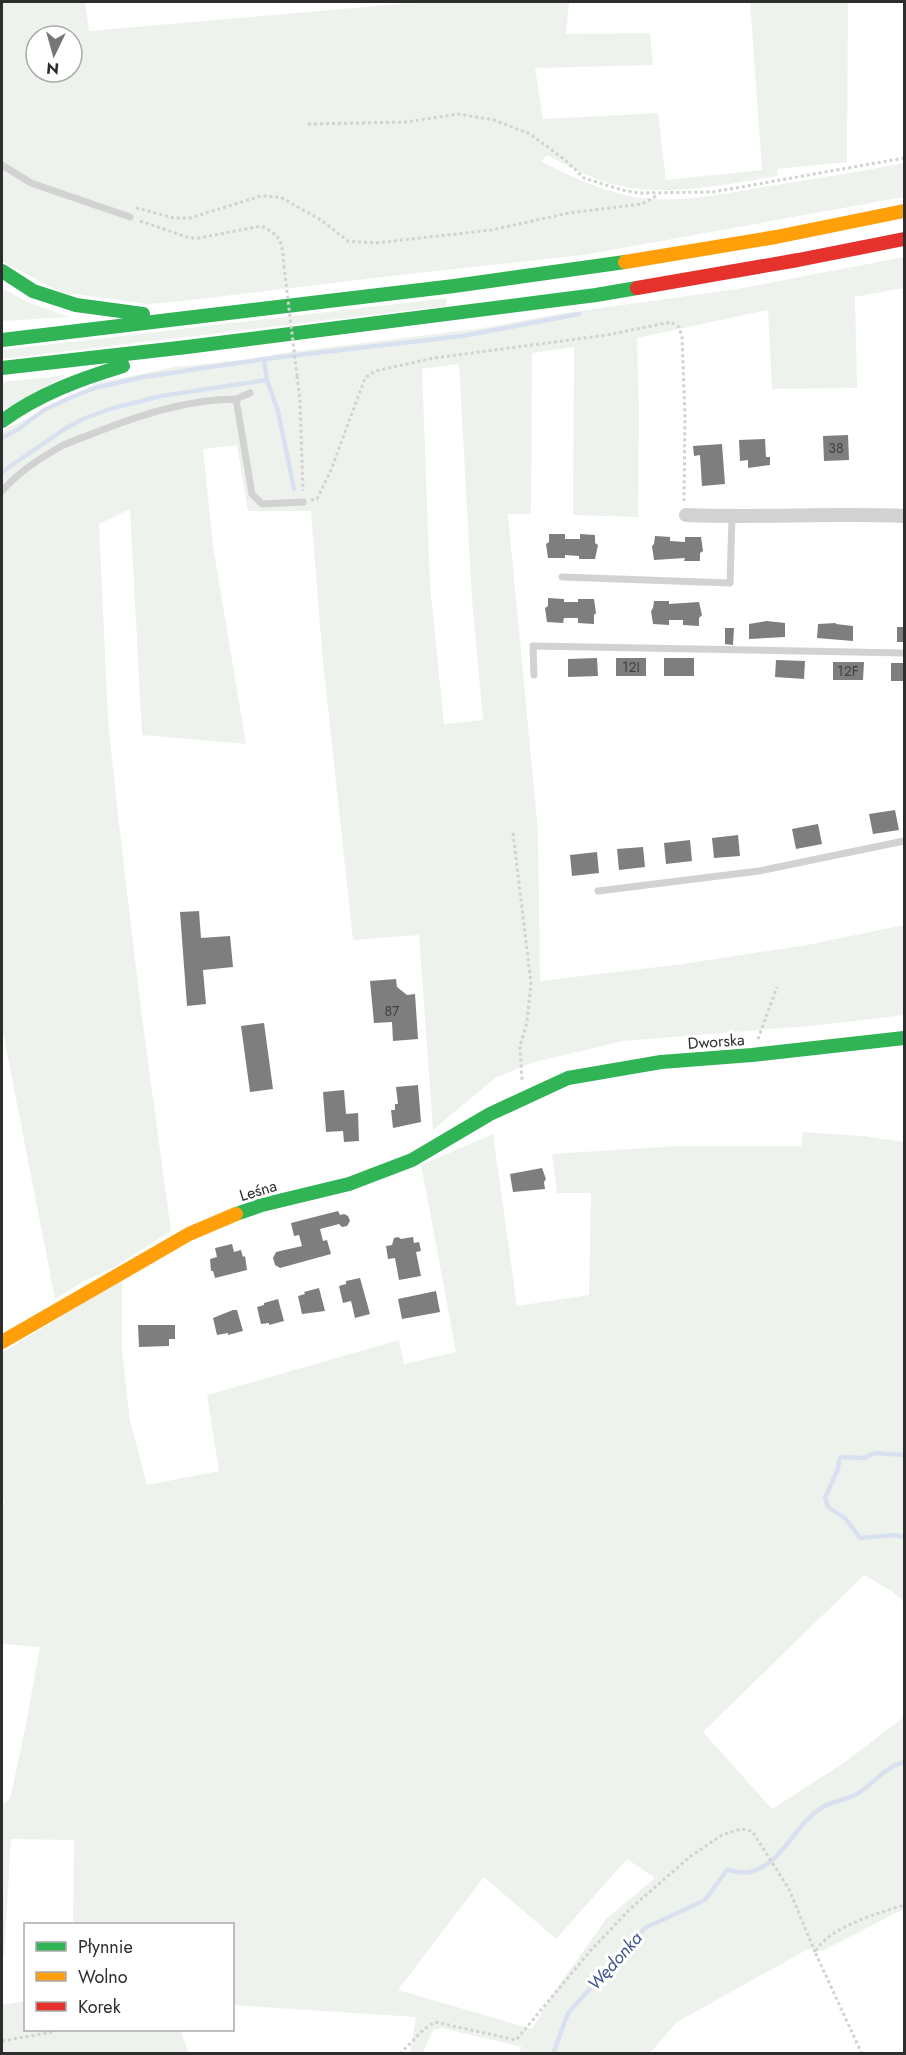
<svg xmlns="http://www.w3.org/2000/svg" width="906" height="2055" font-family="Jost,sans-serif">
	<rect width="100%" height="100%" fill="#fff"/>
	<path fill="#edf3ec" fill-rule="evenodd" d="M2,2H85L89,31L422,2H569L566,34L650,33L653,65L535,68L543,119L658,113L666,180L762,170L750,2H848L847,162L778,169L777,176C725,185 663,198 611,184C589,177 568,167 548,155L541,161C571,177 602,191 635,197C678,204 722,194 764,187C811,179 858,172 904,163V197L584,255L408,274L182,301L148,304L60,292L2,261ZM36,36H72V72H36Z
		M904,257V288L855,297L857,388L772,389L768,310L637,338L639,413L638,517L573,515L574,347L532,353L531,514H508L538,831L540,981L683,964L807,945L904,925V1015L821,1025L623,1041L531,1063L495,1078L433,1130L419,935L353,940L322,652L311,511H248L237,445L203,449L213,546L246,744L142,735L130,509L99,524L108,720L118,815L140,1002L171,1231L114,1267L84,1281L55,1299L2,1027V431L97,383L175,367L269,357L275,354L483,328L558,314L737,289ZM459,364L472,600L483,720L444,724L430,584L422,369Z
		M2,288L27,302L70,317L2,321Z
		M447,298L446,306L2,359V350Z
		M67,375L2,411V382Z
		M803,1132L863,1136L904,1142V1602L893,1592L864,1575L703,1732L772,1809L845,1762L904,1717V1909L822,1951L808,1949L677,2022L650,2053H518L522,2047L442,2028L433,2030L423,2053H410L416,2017L233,2005L232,1924H73L74,1840L11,1839L4,1956L2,1959V1804L10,1799L25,1729L40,1647L4,1644L2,1660V1544L65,1545L2,1544V1504H4L2,1491V1353L122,1279V1351L130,1420L147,1485L219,1471L207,1395L399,1340L404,1364L456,1352L421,1165L493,1134L517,1306L589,1295L591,1193H557L552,1154L676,1146H801ZM627,1859L655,1878L606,1919L553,1994L532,2029L398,1990L484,1877L556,1939Z
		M25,2001L26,2030H180L189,2053H2V2005Z"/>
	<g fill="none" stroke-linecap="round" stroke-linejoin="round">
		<path stroke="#d9e0f0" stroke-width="4.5" d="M267,380L278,411L294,489
			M2,438L17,430L44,410L74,396L98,387L144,377L264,359L462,336L579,314
			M2,472L63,430L83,419L110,409L161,396L267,380L264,359
			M904,1455L875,1453L864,1458L841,1457L839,1460L838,1469L825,1498L828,1507L846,1519L860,1538L895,1535L904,1537
			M553,2054L568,2013L645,1928L705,1900L727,1870C734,1871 744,1874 750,1872C783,1864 794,1825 821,1808C831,1802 844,1800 855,1795C873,1785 884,1767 904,1762"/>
	</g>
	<path fill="#7e7e7e" d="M848,435L849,460L824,461L823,436Z
		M765,439L766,457H770V465L748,468V460L740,461L739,440Z
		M722,444L725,484L702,486L700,455L694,456L693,446Z
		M549,534H565V539H580V534L595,535V543L598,545L595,559H579V556L565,555V558H548L546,544L549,542Z
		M655,536L670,537V541L685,542V537H701L703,551L700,553V561H684L685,558L654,560L652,546L654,544Z
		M548,598L564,599V602H578V599H594L596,613L594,615V624L578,623V618H564L563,623L547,622L545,608L548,606Z
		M654,601H669V604L699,602L702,615L699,618V626L683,625V620H669V625L653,624L651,611L653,608Z
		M767,621L785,623V637L749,639V624Z
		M836,623V624L853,626V641L817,638L818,624Z
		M897,627H904V642H897Z
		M725,628H734L733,645L725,644Z
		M597,658L598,676L568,677V659Z
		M616,658H646V676H616Z
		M664,658H694V676H664Z
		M776,660L805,661L804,679L775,677Z
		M833,662H864L863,680H833Z
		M891,663H904V681H891Z
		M895,810L899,830L873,834L869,814Z
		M818,824L822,844L796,849L792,829Z
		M738,835L740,856L714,858L712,838Z
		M690,840L692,861L666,864L664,843Z
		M643,847L645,867L619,870L617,849Z
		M597,852L599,873L572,876L570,855Z
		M199,911L201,938L230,936L233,967L203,970L206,1004L187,1006L180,912Z
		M396,979L397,987L407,995L415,994L418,1039L393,1041L392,1022L374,1023L370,981Z
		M264,1023L273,1089L250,1092L241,1026Z
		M418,1085L421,1122L393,1128L391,1110H395V1104H398L396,1087Z
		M344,1090L346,1114L358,1113L359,1141L344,1142L343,1131L326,1132L323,1092Z
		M542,1168L546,1179L544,1182L545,1189L513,1192L510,1174Z
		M338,1211L340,1215L344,1214L348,1216L350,1221L347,1226L342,1227L339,1224L320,1229L323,1241L327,1240L331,1254L280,1268L275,1265L273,1258L276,1252L302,1246L299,1235L294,1236L291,1223Z
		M398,1237L401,1239L413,1237L414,1243L419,1242L421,1251L416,1252L421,1276L399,1280L395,1258L388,1259L386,1246L392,1245L394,1238Z
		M232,1244L234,1252L241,1250L243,1257L245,1256L247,1270L215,1278L213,1271H211L210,1259L217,1257L215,1248Z
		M360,1278L370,1314L355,1318L351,1301L343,1303L339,1286L346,1284V1281Z
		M319,1288L325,1311L302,1314L298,1296L305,1294L304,1292Z
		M436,1291L440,1312L402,1319L398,1299Z
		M278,1299L284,1321L269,1325V1323L261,1324L257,1307L264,1305V1303Z
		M233,1310H237L243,1331L228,1335V1333L217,1335L213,1318Z
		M138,1325H175V1339H169V1346L139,1347Z"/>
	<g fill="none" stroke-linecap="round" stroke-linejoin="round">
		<path stroke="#d2d2d2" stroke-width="3" stroke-dasharray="3 3" stroke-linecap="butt" d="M308,124L407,122L458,114L494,120L530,134L564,159L584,178L622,190L639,193L713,192L904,158
			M136,208L174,218H190L261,196L280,197L321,220L348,241L376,243L491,230L569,213L642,204L658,195
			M140,221L190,238H199L261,226C283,236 282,244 284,266
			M297,376L300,401L303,491
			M311,500L317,499L331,470L365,378L375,371L434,358L607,335L671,322L679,327L682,337L685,417L684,501
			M513,833L531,983L527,1022L520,1046L522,1081
			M758,1039L777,987
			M2,2041L52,2032
			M400,2054L424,2029L435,2022L516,2040L591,1950L632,1907L691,1856L722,1835L741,1829L752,1831L789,1889L815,1952
			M862,2054L815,1952C830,1926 877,1914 904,1905"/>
		<path stroke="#d2d2d2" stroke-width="7" d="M2,165L31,183L130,217
			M236,399L250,393
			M2,491C17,474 40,458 60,447C70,441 83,438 94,433C138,416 187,399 236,399L252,494L262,504L303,502
			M562,577L730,583L732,517
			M534,675L533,646L904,653
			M598,891L759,871L904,841"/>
		<path stroke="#d2d2d2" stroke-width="14" d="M686,515C759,518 832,513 904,516"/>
		<path stroke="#30b455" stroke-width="14" d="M2,271L33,291L76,305L143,314
			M2,340L454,286L625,262
			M2,368L187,347L596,295L637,288
			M2,421C39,394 80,379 123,366
			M236,1214L262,1205L349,1184L412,1160L490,1114L568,1078L661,1062L752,1055L904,1038"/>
		<path stroke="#ff9f0a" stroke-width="14" d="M625,262L776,237L904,211
			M2,1342L189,1234L236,1214"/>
		<path stroke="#e5322d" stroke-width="14" d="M637,288L798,260L904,239"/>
		<path stroke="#d2d2d2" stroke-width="3" stroke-dasharray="3 3" stroke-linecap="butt" d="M284,266L297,376"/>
	</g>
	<g text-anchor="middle" stroke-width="6" stroke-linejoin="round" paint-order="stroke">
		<g font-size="14" fill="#414141">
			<text x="836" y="453">38</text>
			<text x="631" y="672">12I</text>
			<text x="848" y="676">12F</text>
			<text x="392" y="1016">87</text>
		</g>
		<g font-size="16" fill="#2d2d2d" stroke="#fff">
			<text transform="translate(716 1041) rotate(-4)" y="6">Dworska</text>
			<text transform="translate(258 1190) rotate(-17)" y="6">Leśna</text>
		</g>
		<g font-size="18" font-style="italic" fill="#40578a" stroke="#fff">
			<text transform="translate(615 1961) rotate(-48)" y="6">Wędonka</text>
		</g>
	</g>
	<rect width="906" height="2055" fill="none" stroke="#2d2d2d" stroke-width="6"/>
	<rect x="24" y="1923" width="210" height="108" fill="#ffffff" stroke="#ababab" stroke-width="1.5"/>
	<rect x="36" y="1942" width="30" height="9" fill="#30b455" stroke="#ababab" stroke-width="1.5"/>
	<text x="78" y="1953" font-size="18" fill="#2d2d2d">Płynnie</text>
	<rect x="36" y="1972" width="30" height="9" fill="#ff9f0a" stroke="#ababab" stroke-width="1.5"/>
	<text x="78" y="1983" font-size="18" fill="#2d2d2d">Wolno</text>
	<rect x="36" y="2002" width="30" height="9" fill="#e5322d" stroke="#ababab" stroke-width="1.5"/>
	<text x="78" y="2013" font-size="18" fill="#2d2d2d">Korek</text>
	<g transform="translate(54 54) rotate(185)"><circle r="28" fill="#ffffff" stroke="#ababab" stroke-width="1.5"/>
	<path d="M0-4.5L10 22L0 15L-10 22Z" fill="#767676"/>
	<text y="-9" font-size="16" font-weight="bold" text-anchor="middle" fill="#2d2d2d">N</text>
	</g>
</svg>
